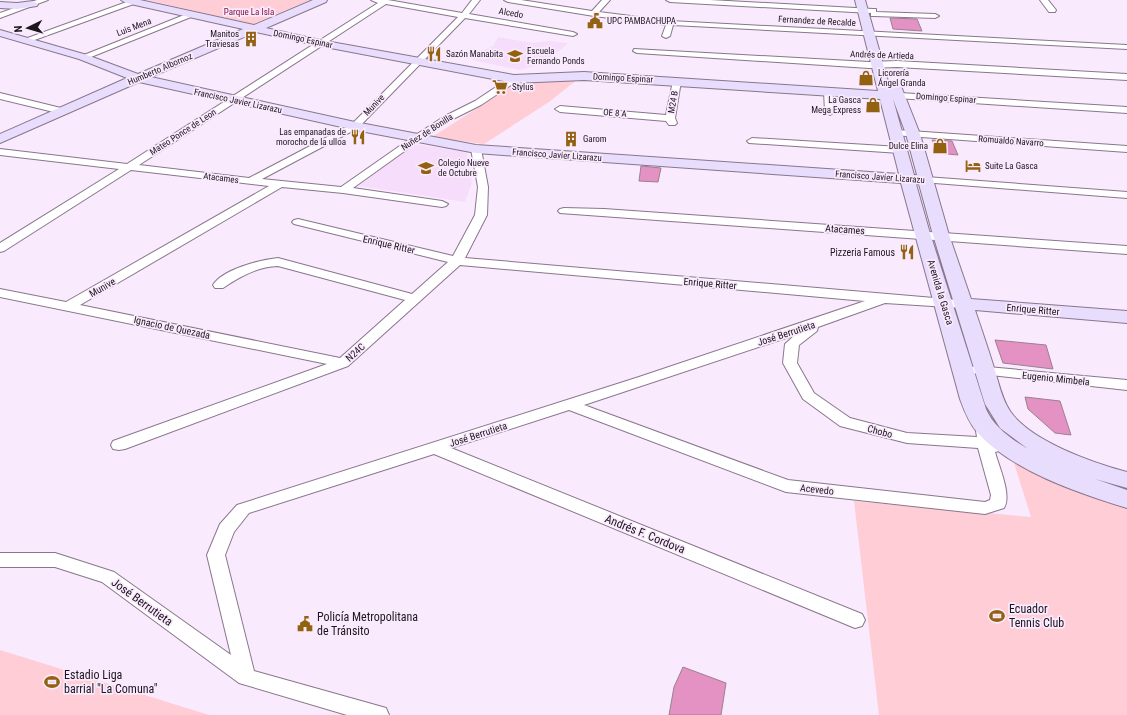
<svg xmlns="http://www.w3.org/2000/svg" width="1127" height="715" font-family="'Roboto Condensed',sans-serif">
	<rect width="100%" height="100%" fill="#faeafd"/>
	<path fill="#f7ddfc" d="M498,37L533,43L549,41L568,43L563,48L541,64L520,70L472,60L482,51L493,46Z
		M414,144L467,152L472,183L465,202L359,186Z"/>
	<path fill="#ffcdd6" d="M147,0H310L253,24Z
		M578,79L549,102L484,144L432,137L520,81Z
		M1014,463L1127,508V715H879L854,501L1031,517Z
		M0,650L209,715H0Z"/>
	<path fill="#e492c3" stroke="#9a808f" d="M890,18L917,19L922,31L893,29Z
		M932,140L952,141L958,155L938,153Z
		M641,166L661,168L658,182L639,181Z
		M995,340L1046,345L1053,369L1003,363Z
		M1025,397L1060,401L1071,435L1055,433L1028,409Z
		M683,667L726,683L721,715H669L674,687Z"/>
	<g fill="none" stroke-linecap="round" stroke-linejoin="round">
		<defs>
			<path id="street" d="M37,0H48L0,18V13Z
				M132,0H136L139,2L29,42H26L22,40Z
				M371,0H388L462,13L472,0H480L469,14L573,32L577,34L573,36L465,18L358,128L262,179L341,187L414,136L445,116L475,101L511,77H517L518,79L517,81L481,105L451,120L420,140L353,188L442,201L448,204L446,206L442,207L343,193L282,187L80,305L340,358L405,300L278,266C257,267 241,276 223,288H215L213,285C223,269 260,260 278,258L412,294L448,262L294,224L292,222L294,220L298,219L453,256L475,215L478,187L471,149L476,146L481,149L488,187L487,215L465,258L969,301L970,304L969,307L964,308L885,303L818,327L817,331L799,345L797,363L814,393L850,418L907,433L977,437L975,425L978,421L983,420L988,421L991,425L992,440L999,443L1001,447L999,451L995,452C999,467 1012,495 1004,508L985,514L786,492L569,410L451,448L862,614L865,620L862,626L855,628L434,454L249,513L234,532L225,555L254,671L379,706L386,708L389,715H347L239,683L102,582L55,567H0V553H55L114,572L231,655L207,555L220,524L237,505L639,377L865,301L460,265L348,366L125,449L119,450L113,449L111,445L113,441L327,364L0,297V289L66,302L269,186L131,170L4,251L0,252V243L119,169L0,155V149L127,164L378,3ZM386,4L458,17L352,124L249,178L139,165ZM795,335L785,344L783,363L803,399L840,426L907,443L978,448L991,495L990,500L985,502L788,480L584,405Z
				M504,0H521L592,11L602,0H610L599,12L670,21L1127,45V49L673,25L670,36L666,38L662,36L666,25L594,16L508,2Z
				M666,0H710L873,9H876V12L935,14L939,16L935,18L874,16H871V13L670,2Z
				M1040,0H1048L1056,10L1055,12H1049Z
				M189,13H192L196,15L86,59H80L79,57Z
				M634,49L869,62L897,61L1127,74V80L897,67L869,68L637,53L633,51Z
				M677,78L681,81L675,118L677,123L675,125H669L666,121L560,112L555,109L560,106L666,115L673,81Z
				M828,88L832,91L835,112L830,115L825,112L824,91Z
				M0,93L65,109L67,111L62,114L0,99Z
				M900,93L1127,107V113L897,98L896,96Z
				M896,130L1127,146V152L893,135L891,133L893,131Z
				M752,138L900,147L905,150L900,153L749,143L747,141Z
				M926,177L1127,192V198L922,182L921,180Z
				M564,208L604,209L1127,246V254L560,213L558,211L560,209Z
				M977,366L1127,380V390L972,373L970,370L972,367Z"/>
			<path id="secondary" d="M121,0H140L254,25L313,0H327L326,2L266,28L320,40L514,75L584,72L878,91L855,0H865L891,92L889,84L891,81H899L920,134L949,235L971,299L1127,311V323L975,310C982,331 989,351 995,371C999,384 1002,399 1010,411C1030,441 1093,463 1127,472V488L1095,479L1127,490V508C1078,493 1012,471 977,432C969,423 964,410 960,399L901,183L476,153L355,130L139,82L0,143V134L127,78L79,59L0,36V30L87,55L138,74L243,29L126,3ZM256,32L320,46L514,83L584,80L880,99L899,174L476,145L355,122L151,77ZM893,99L906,134L917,175H914ZM916,184H919L933,235L985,404L1000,428L1028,449C1011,439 994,427 986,409L929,230Z
				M33,1L38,4L37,6L17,9L0,8V2L17,3Z"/>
		</defs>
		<use href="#street" stroke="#89768c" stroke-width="2"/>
		<use href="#secondary" stroke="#89768c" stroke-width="2"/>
		<use href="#street" fill="#fff" fill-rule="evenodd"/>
		<use href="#secondary" fill="#e8ddfd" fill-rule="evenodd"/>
	</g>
	<defs>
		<symbol id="civic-bare" viewBox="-9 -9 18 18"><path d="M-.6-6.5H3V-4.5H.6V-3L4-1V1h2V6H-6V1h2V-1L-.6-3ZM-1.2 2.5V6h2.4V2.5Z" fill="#936211" stroke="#faeafd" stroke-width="2.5" paint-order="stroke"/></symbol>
		<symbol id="building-bare" viewBox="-9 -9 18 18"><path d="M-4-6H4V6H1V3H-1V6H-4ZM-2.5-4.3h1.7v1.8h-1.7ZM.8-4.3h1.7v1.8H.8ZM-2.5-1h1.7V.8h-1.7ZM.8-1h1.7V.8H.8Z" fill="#936211" stroke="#faeafd" stroke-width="2.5" paint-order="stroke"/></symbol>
		<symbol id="restaurant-bare" viewBox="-9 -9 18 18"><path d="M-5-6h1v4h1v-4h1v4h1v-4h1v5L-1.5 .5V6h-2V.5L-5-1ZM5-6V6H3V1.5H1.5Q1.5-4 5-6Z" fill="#936211" stroke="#faeafd" stroke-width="2.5" paint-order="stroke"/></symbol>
		<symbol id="school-bare" viewBox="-9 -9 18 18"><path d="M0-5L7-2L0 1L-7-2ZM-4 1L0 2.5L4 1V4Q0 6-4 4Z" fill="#936211" stroke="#faeafd" stroke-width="2.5" paint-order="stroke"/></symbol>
		<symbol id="shop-bare" viewBox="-9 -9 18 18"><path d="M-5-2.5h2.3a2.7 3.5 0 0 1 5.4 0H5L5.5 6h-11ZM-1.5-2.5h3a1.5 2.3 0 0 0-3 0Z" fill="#936211" stroke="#faeafd" stroke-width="2.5" paint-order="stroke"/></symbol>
		<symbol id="supermarket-bare" viewBox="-9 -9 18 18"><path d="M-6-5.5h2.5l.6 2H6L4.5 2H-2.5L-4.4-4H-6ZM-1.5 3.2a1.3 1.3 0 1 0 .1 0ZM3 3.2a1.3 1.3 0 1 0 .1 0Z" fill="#936211" stroke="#faeafd" stroke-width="2.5" paint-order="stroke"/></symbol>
		<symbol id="hotel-bare" viewBox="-9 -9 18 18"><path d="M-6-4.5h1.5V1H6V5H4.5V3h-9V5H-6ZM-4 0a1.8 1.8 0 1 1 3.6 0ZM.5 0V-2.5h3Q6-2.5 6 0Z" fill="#936211" stroke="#faeafd" stroke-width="2.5" paint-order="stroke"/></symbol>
		<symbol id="stadium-bare" viewBox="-9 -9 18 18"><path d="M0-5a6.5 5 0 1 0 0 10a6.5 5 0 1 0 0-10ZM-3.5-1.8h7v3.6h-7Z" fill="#936211" stroke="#faeafd" stroke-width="2.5" paint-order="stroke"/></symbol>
	</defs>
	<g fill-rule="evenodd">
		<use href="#civic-bare" x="584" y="10" width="22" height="22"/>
		<use href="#building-bare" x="240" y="28" width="22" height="22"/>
		<use href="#restaurant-bare" x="423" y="43" width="22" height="22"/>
		<use href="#school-bare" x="504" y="45" width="22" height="22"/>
		<use href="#shop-bare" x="855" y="67" width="22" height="22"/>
		<use href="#supermarket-bare" x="489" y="76" width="22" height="22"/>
		<use href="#shop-bare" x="862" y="94" width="22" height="22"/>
		<use href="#restaurant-bare" x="347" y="126" width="22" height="22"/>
		<use href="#building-bare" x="560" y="128" width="22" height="22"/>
		<use href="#shop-bare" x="929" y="135" width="22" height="22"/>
		<use href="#hotel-bare" x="962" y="155" width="22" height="22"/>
		<use href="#school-bare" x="415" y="157" width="22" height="22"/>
		<use href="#restaurant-bare" x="896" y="241" width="22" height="22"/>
		<use href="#stadium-bare" x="986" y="605" width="22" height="22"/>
		<use href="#civic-bare" x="294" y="613" width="22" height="22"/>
		<use href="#stadium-bare" x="41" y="671" width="22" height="22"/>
	</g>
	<g text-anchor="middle" stroke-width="3.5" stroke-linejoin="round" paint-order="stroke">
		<g font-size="9" fill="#81113b" stroke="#faeafd">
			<text x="249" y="15">Parque La Isla</text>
		</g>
		<g font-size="9" fill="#1c151d" stroke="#faeafd">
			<text transform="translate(511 13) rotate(10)" y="3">Alcedo</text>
			<text transform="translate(817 21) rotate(3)" y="3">Fernandez de Recalde</text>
			<text transform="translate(134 27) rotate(-21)" y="3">Luis Mena</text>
			<text transform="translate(303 39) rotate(12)" y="3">Domingo Espinar</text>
			<text transform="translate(882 55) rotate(2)" y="3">Andrés de Artieda</text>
			<text transform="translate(160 69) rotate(-23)" y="3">Humberto Albornoz</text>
			<text transform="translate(623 78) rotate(3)" y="3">Domingo Espinar</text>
			<text transform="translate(946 98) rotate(4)" y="3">Domingo Espinar</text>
			<text transform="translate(238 101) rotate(12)" y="3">Francisco Javier Lizarazu</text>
			<text transform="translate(673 102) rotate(-80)" y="3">M24 B</text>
			<text transform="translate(374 105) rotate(-46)" y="3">Munive</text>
			<text transform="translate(615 113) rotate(5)" y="3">OE 8 A</text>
			<text transform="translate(183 132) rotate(-33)" y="3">Mateo Ponce de Leon</text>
			<text transform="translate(427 132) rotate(-33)" y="3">Nuñez de Bonilla</text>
			<text transform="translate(1011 141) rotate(4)" y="3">Romualdo Navarro</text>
			<text transform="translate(557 155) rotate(4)" y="3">Francisco Javier Lizarazu</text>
			<text transform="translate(880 177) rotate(4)" y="3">Francisco Javier Lizarazu</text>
			<text transform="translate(221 178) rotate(7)" y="3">Atacames</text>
		</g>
		<g font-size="9" fill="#1c151d" stroke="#faeafd" text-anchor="start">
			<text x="607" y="24">UPC PAMBACHUPA</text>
			<text x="239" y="37" text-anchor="end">Manitos<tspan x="239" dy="10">Traviesas</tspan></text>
			<text x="527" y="54">Escuela<tspan x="527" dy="10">Fernando Ponds</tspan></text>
			<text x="446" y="57">Sazón Manabita</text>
			<text x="878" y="76">Licorería<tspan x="878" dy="10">Ángel Granda</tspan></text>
			<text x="512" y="90">Stylus</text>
			<text x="861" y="103" text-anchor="end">La Gasca<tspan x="861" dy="10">Mega Express</tspan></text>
			<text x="346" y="135" text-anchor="end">Las empanadas de<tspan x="346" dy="10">morocho de la ulloa</tspan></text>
			<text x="583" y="142">Garom</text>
			<text x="928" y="149" text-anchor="end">Dulce Elina</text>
			<text x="438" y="166">Colegio Nueve<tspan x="438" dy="10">de Octubre</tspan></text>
			<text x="985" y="169">Suite La Gasca</text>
		</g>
		<g font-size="10" fill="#1c151d" stroke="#faeafd">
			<text transform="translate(845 229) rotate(4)" y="4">Atacames</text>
			<text transform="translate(389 244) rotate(13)" y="4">Enrique Ritter</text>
			<text transform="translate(710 283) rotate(5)" y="4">Enrique Ritter</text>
			<text transform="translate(102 287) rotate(-30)" y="4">Munive</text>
			<text transform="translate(941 292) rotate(73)" y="4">Avenida la Gasca</text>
			<text transform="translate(1033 309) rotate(5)" y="4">Enrique Ritter</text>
			<text transform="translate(172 327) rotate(12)" y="4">Ignacio de Quezada</text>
			<text transform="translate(786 333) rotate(-18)" y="4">José Berrutieta</text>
			<text transform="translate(355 352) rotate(-42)" y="4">N24C</text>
			<text transform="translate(1056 378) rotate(6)" y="4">Eugenio Mimbela</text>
			<text transform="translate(880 431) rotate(15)" y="4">Chobo</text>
			<text transform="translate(478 434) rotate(-18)" y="4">José Berrutieta</text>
			<text transform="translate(817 489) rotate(6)" y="4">Acevedo</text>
		</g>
		<g font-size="10" fill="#1c151d" stroke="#faeafd" text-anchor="end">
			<text x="895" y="256">Pizzeria Famous</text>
		</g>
		<g font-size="12" fill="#1c151d" stroke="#faeafd">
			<text transform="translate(645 534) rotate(22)" y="4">Andrés F. Cordova</text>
			<text transform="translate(142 602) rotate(36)" y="4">José Berrutieta</text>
		</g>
		<g font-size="12" fill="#1c151d" stroke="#faeafd" text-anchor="start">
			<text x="1009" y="613">Ecuador<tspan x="1009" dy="14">Tennis Club</tspan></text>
			<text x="317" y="621">Policía Metropolitana<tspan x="317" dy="14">de Tránsito</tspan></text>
			<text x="64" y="679">Estadio Liga<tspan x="64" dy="14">barrial "La Comuna"</tspan></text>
		</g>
	</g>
	<g transform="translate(28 28) rotate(265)" stroke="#faeafd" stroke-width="3" paint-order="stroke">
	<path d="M0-3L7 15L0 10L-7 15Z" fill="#1c151d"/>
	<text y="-6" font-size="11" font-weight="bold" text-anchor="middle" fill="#1c151d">N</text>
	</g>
</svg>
